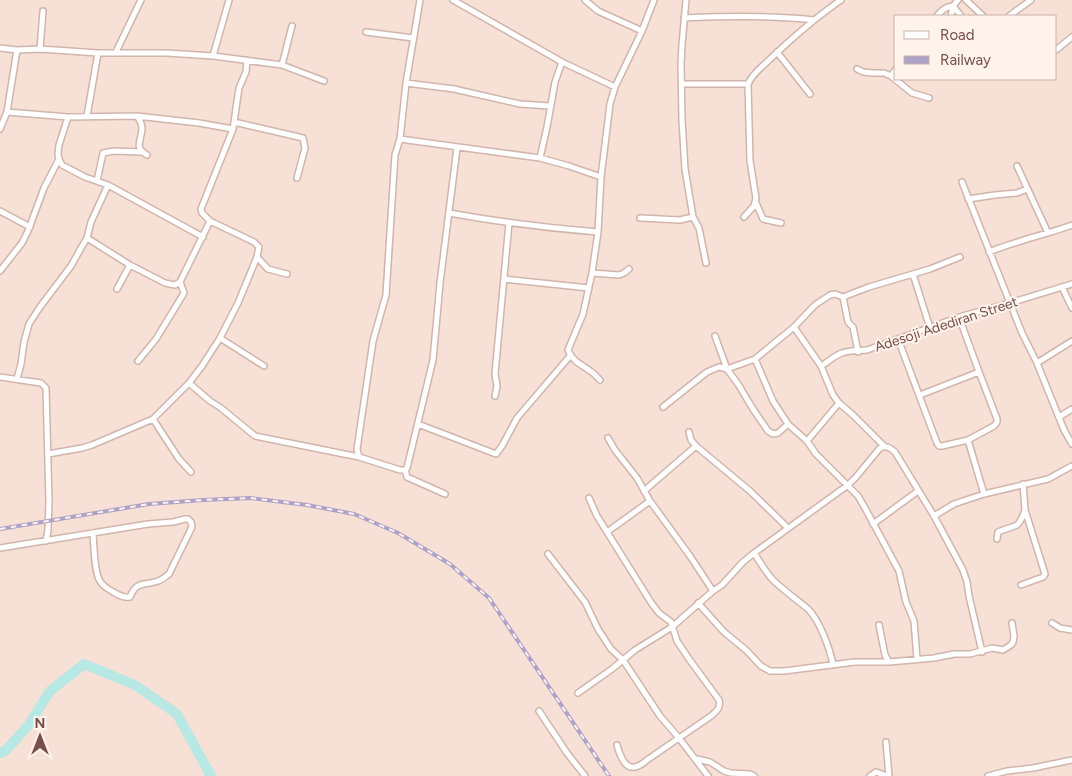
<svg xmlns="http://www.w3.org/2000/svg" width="1072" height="776" font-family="Figtree,sans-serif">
	<rect width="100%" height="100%" fill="#fdeee5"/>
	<path fill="#f7e0d6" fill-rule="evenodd" d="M0,0H1072V776H0ZM896,16H1056V79H896Z"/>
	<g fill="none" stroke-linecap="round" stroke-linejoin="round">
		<path stroke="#b8e8e3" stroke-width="10" d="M0,753L5,751L28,726L50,691L84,664L135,685L177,714L211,776"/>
		<defs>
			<path id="street" d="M420,0L406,83L400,139L395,155L386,295L373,341L357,449L359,457L400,470H405L407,468L433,360L440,283L457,148
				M453,0L562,62L615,87
				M585,0L598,11L642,31
				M686,0L682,45L681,64L682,120L685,169L693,217L699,228L706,263
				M966,0L983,16
				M953,6L961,16
				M937,16C942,10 945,7 953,6
				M951,16L953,6L958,0
				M1009,16L1031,0
				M684,18C727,16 771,15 814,20
				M366,32L413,38
				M0,48L17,50L40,49L98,53H167L213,56L282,65L324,81
				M40,49L43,11
				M1056,50L1072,37
				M116,52L141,0
				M777,52L810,94
				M213,56L229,0
				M282,65L292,26
				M857,69L863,72L873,73H884L891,76L912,93L929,98
				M891,76L896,69
				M406,83L454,89L520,104L550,106
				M682,84H748
				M7,112L68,117L137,116L199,123L233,129
				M87,116L98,53
				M137,116C139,119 142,124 142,128C142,140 133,147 147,155
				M68,117L59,145L58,154L59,159L62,165L85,177L108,185L203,237
				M234,122L303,138L305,148L297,178
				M0,129L7,112L17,50
				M400,139L540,158L569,166L601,177
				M540,158L547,127L555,82L562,62
				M1017,166L1048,233
				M97,181L103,153L114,151L142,152
				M962,182L1010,303L1022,333L1037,363L1064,430L1072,444
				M968,199L995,195L1017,193L1027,189
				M756,203L763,219L781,223
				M0,211L30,227
				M449,213C499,222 547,228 598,232
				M744,217L754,206L756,198L750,161L748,84C752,74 761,68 769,60C791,39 815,18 841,0
				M640,218L680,220L693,217
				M87,238L130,265L165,283L175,285L180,282L210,221
				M989,252C1016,241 1044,235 1072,225
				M257,257L268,269L287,274
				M0,271L22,243L28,231L44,188L59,159
				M592,273L619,275L624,273L629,269
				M913,274L930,328
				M504,279L589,288
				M1062,287L1072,308
				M117,289L130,265
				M843,297L848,322L853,327L858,352
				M794,327L821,366L833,395L839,403L807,441
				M715,336L727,369L738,384L753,409L768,431L773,434L778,433L788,424
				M220,338L264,366
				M898,339L937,443L939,446H942L968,440L994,426L997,422V419L979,372L959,317
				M755,359L773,401L788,424L807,441L816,454L858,496L865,508L899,571L906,602L914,621L917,659
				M138,361L156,339L184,293L180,282
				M1037,363L1072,341
				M821,366C828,362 835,355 842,353C850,350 859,351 867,350L959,317L1010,303L1072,284
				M0,377L41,383L46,388L49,502L48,530L46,541
				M17,379L21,364L24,342L29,324L40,307L71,266L81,248L87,238L91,222L108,185
				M600,380C597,377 594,373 590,371C581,364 573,362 568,350L583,314L592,273L598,232L601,177L610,104L615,87L642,31L654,0
				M189,383L210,401L221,408L255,436L359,457
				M920,395L979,372
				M495,396L497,386L495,374L509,223
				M839,403L853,415L884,446
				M663,407L707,372L719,367L727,369L755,359L794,327L815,305L830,295L835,294L843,297L869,287L930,269L960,257
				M1059,417L1072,409
				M153,419L179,459L191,472
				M418,424L496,454L502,446L517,418L570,356
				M689,432L691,440L696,446L750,491L788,528
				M608,438L615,450L637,478L650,501L690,556L713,591
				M968,440L984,494
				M48,454L82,448L92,445L153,419L189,383L202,366L220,338L238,303L257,257L259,247L254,242L210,221L202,213L201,209L233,129L239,88L246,72L247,60
				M405,470L407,477L445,494
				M644,491L696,446
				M589,498L597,516L652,604L659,613L671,622L677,641L689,659L719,700C721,707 717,711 711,716L647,760C629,776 622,763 617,745
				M934,516L954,504L984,494L1048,479L1072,466
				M873,524L918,491
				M607,532L650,501
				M997,539L998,532C1015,524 1018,531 1025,510
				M0,548L148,524L173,522L185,519H188L191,522L192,527L169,574C165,577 162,580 158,581C144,586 137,580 130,597C124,598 120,596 115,593C110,590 103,587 100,581C94,572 94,545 93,534
				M754,553C760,562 765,571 772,579C783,590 796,599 808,609C820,621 830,649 833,665
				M548,554L585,602L598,629L611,649L623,660L660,716L679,738L708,776
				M1021,585L1043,577L1045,574L1025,510L1023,484
				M698,603L724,632L746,650L761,666L770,671H784L855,662H889L934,658L954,654H970L992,648L1003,650L1011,645L1013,642L1014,636L1012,623
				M1052,623L1060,628L1072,630
				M879,625L885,655L889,662
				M578,693L612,669L635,650L672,627L713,591L722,585L743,562L754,553L848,485L856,477L880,448C887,445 890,448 895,452L934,516L963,570L967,582L969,596L982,652
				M539,711L567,753L585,776
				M886,742L889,776
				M697,759L710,762L724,771L731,773L750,774L754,776
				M870,776L876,772L887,776
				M988,776L1007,771L1033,768L1072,760"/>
		</defs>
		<use href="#street" stroke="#d1b5ad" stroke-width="8"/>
		<use href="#street" stroke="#fff" stroke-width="5"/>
		<defs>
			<path id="rail" d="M0,529L149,504L203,500L250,498L307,505L354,514L398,533L450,564L489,598L609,776"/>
		</defs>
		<use href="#rail" stroke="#ada2c8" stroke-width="4"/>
		<use href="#rail" stroke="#fff3ec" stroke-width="2" stroke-dasharray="5.5" stroke-linecap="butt"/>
	</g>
	<g text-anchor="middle" stroke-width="4" stroke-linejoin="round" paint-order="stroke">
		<g font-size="14" fill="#774e49" stroke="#fff3ec">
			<text transform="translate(946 324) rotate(-18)" y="5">Adesoji Adediran Street</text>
		</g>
	</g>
	<rect x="894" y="15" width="162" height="65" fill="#fff3ec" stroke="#c9b1ab"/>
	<rect x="904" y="31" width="25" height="8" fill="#ffffff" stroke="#c9b1ab"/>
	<text x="940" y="40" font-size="15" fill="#774e49">Road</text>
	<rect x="904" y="56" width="25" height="8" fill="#ada2c8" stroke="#c9b1ab"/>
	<text x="940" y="65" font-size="15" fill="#774e49">Railway</text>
	<g transform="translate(40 736)" stroke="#fff3ec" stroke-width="4" paint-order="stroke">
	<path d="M0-4L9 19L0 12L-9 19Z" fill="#774e49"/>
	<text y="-8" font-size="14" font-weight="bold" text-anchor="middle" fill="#774e49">N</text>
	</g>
</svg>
